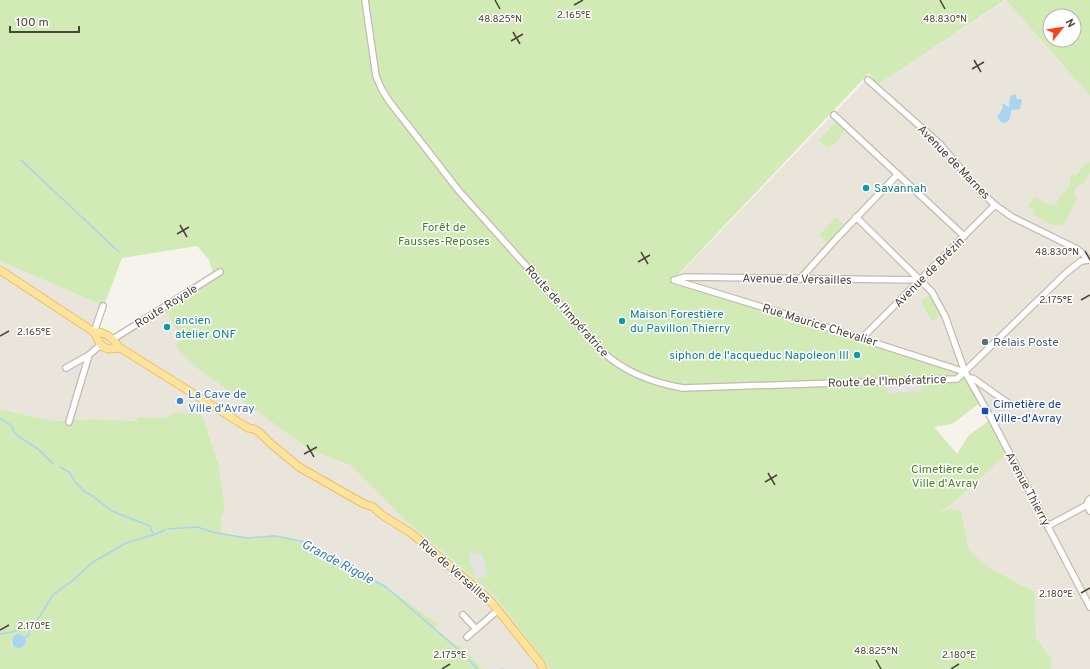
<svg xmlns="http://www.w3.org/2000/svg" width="1090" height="669" font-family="Overpass,sans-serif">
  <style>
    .residential { fill: #eae5da }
    .green { fill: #d2eab5; fill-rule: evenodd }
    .parking { fill: #e5e3e0 }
    .water { fill: #a9d4f2 }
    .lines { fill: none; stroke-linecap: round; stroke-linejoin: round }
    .stream { stroke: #a9d4f2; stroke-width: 1.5 }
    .minor-casing { stroke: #c2bbae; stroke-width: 8 }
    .major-casing { stroke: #e6c16a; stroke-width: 9 }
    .minor { stroke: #fff; stroke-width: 5.5 }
    .major { stroke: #ffe39c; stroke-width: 7 }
    .ticks { fill: none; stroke: #4b4439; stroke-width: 1.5 }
    .culture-dot { fill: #0f9aa8; stroke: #fff; stroke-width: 1.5 }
    .service-dot { fill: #5c6f8a; stroke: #fff; stroke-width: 1.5 }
    .shop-dot { fill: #3f7fe0; stroke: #fff; stroke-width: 1.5 }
    .transit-dot { fill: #1a4fb4; stroke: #fff; stroke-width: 1.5 }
    .labels { text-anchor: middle; stroke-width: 3; stroke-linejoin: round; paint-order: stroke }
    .street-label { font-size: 12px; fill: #4b4439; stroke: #fff }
    .culture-label { font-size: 12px; fill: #0d838f; stroke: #fff; text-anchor: start }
    .park-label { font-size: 12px; fill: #4a7f2a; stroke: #fff }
    .service-label { font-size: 12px; fill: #4e5e75; stroke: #fff; text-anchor: start }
    .shop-label { font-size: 12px; fill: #366cbe; stroke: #fff; text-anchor: start }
    .transit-label { font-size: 12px; fill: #164399; stroke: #fff; text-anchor: start }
    .water-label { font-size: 13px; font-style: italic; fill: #2e7ab2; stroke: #fff }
    .ticks-label { font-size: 10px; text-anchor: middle; fill: #4b4439; stroke: #fff; stroke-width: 3; stroke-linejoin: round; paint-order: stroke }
  </style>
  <rect width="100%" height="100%" fill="#f6f3ec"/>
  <g class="residential">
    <path d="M1006,0L1090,96V669H1051V659L1036,637L1035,592L988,567L969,550L961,511L934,515L947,508L1007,454L965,372L674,280L866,80L870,84L873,80L877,85L879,84Z"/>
    <path d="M0,261L104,306L99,326L114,336L166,305L198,369L312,451L350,465L406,521L495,596L550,669H483L463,648L451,641L435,628L437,624L385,586L337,558L221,532V519L225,508L219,467L204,419L173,413L165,418L138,417L136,421L95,419L53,421L0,409Z"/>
  </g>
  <g class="green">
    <path d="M0,0H1005L879,84L877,85L869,73L672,281L902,354L964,375L980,403L952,424L934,427L957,454L969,435L990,420L1007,454L947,508L938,513L950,509L961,511L969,550L988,567L1035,592L1036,637L1051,659V669H550L495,596L406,521L350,465L312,451L198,369L175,346L183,339L165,311L215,279L209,260L197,246L122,258L104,306L0,261Z"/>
    <path d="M1006,0H1090V96ZM1050,16H1074V40H1050Z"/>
    <path d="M837,121L845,129L838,141L827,148L819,140Z"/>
    <path d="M1090,162V172L1083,185H1078C1074,189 1074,194 1077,199L1064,224C1052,229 1044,219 1033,215L1035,210L1028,206L1034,197C1043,200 1043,206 1056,205L1057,201L1070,185V176L1071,174L1076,176C1080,170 1083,165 1090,162Z"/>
    <path d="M836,217L844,225L827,243L819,235Z"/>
    <path d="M931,295L942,315L932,321L921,301Z"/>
    <path d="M0,409L53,421L95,419L136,421L138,417L165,418L173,413L200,414L204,419L219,467L225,508L221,519V532L248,538L274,535L291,538L337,558L385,586L438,624L435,628L451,641L463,648L483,669H0ZM20,634C25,636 27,640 25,645L21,648L12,645L11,640Z"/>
  </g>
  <g class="parking">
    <path d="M78,365L82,369L78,381L67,374Z"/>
    <path d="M926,380L919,392L888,393L881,382Z"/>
    <path d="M472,552L478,554L482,553L488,576L476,579L468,554Z"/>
  </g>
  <g class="water">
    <path d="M1015,94L1017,99H1021L1022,100L1020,109L1011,110C1011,117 1010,123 1002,123L997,117L1003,108L1002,103L1009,107L1010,96Z"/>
    <circle cx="19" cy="641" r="7"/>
  </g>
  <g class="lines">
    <g class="stream">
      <path d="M21,160L119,252"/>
      <path d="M0,418L12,426L14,432L18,436L38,449L53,464"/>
      <path d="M60,467L69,472L76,483L85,492L91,495L112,511L150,526L153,535"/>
      <path d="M168,529L197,527L216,533L247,538L275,536L301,541L386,587L452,644L478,669"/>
      <path d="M36,622L53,595L72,581L93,562L126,543L153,535L165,530"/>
      <path d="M0,634L12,632L31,626"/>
      <path d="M25,638L29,634V628"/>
      <path d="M501,669H503"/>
    </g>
    <defs>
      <g id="minor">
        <path d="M365,0L376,76L381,88L389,101L459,191L604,353C626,373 654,383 683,388L957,379L1066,273L1081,261L1090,260"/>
        <path d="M868,80L940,144L978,189L995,205L1012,217L1077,249L1084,255L1087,259"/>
        <path d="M834,115L964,236"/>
        <path d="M856,217L932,292L945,316L965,372L991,418L1090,607"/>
        <path d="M800,279L836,239L898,174"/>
        <path d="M674,280L801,319L965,372"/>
        <path d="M675,280L684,277L921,280"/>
        <path d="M94,332L103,306"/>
        <path d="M862,338L995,205"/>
        <path d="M113,339L220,272"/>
        <path d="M66,368L89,355L98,347L103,346"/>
        <path d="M969,379L972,378L974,379L1008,403"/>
        <path d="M69,422L89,355"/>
        <path d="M1087,505L1090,511"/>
        <path d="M1087,505L1088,501L1090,499"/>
        <path d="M1048,526L1087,505"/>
        <path d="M463,615L476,629"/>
        <path d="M467,637L498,610"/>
      </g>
      <g id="major">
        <path d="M0,270L94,332C104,331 115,339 119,348"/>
        <path d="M94,332C98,339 99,347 109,349C113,349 117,347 122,349L248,428L254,429L259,432L270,443L299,467L364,504L373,507L382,515L411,533L482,593L493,604L540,663L543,669"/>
      </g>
    </defs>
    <use href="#minor" class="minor-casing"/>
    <use href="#major" class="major-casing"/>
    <use href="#minor" class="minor"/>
    <use href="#major" class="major"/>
  </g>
  <path class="ticks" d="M495,0L500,9M940,0L945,9M574,5L583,0M513,32L520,44M511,41L523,34M974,60L981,72M972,69L984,62M180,225L187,237M177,234L189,227M1085,251L1090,260M641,252L648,264M638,262L650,255M1081,300L1090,295M0,336L9,331M307,445L314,457M304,454L317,447M768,473L775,485M765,482L777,475M1081,593L1090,588M0,630L9,625M876,660L881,669M442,669L450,664M951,669L959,664"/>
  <g class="culture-dot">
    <circle cx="866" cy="188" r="4"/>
    <circle cx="622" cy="321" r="4"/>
    <circle cx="167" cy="327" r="4"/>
    <circle cx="857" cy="355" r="4"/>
  </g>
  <circle class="service-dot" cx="985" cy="342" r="4"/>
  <circle class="shop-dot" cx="180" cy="401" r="4"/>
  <rect class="transit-dot" x="981" y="407" width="8" height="8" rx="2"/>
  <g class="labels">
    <g class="street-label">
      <text transform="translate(954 162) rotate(46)" y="4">Avenue de Marnes</text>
      <text transform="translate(929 272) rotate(-45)" y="4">Avenue de Brézin</text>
      <text transform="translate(797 279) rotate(1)" y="4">Avenue de Versailles</text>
      <text transform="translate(166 306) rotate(-32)" y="4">Route Royale</text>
      <text transform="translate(567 311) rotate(48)" y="4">Route de l'Impératrice</text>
      <text transform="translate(820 325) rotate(17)" y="4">Rue Maurice Chevalier</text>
      <text transform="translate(887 381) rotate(-2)" y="4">Route de l'Impératrice</text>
      <text transform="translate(1028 489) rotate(62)" y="4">Avenue Thierry</text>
      <text transform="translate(455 571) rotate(41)" y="4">Rue de Versailles</text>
    </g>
    <g class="culture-label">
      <text x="874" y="192">Savannah</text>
      <text x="630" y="318">Maison Forestière<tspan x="630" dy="14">du Pavillon Thierry</tspan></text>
      <text x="175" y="324">ancien<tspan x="175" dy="14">atelier ONF</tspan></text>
      <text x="849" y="359" text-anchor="end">siphon de l'acqueduc Napoleon III</text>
    </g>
    <g class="park-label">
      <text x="444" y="231">Forêt de<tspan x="444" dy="14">Fausses-Reposes</tspan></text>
      <text x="945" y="473">Cimetière de<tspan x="945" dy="14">Ville d'Avray</tspan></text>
    </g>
    <g class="service-label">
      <text x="993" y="346">Relais Poste</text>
    </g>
    <g class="shop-label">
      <text x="188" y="398">La Cave de<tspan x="188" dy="14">Ville d'Avray</tspan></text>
    </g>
    <g class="transit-label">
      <text x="993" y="408">Cimetière de<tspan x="993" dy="14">Ville-d'Avray</tspan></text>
    </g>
    <g class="water-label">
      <text transform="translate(338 561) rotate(28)" y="5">Grande Rigole</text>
    </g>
  </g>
  <g class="ticks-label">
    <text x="574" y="18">2.165°E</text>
    <text x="945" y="22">48.830°N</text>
    <text x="500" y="22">48.825°N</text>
    <text x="1057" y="255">48.830°N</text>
    <text x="1056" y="303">2.175°E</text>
    <text x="34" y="335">2.165°E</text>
    <text x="1056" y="597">2.180°E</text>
    <text x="34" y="629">2.170°E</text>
    <text x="876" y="654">48.825°N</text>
    <text x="450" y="658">2.175°E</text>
    <text x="959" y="658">2.180°E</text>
  </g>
  <g transform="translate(1062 28) rotate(60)"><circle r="19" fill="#ffffff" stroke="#b7b4b0"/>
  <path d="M0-3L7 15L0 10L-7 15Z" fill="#fc3f1d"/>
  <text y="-6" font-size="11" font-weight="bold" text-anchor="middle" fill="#4b4439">N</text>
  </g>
  <path d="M10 26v6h69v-6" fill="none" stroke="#4b4439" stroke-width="2"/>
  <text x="16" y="26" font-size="12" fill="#4b4439" stroke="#ffffff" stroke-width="3" paint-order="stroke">100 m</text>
</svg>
